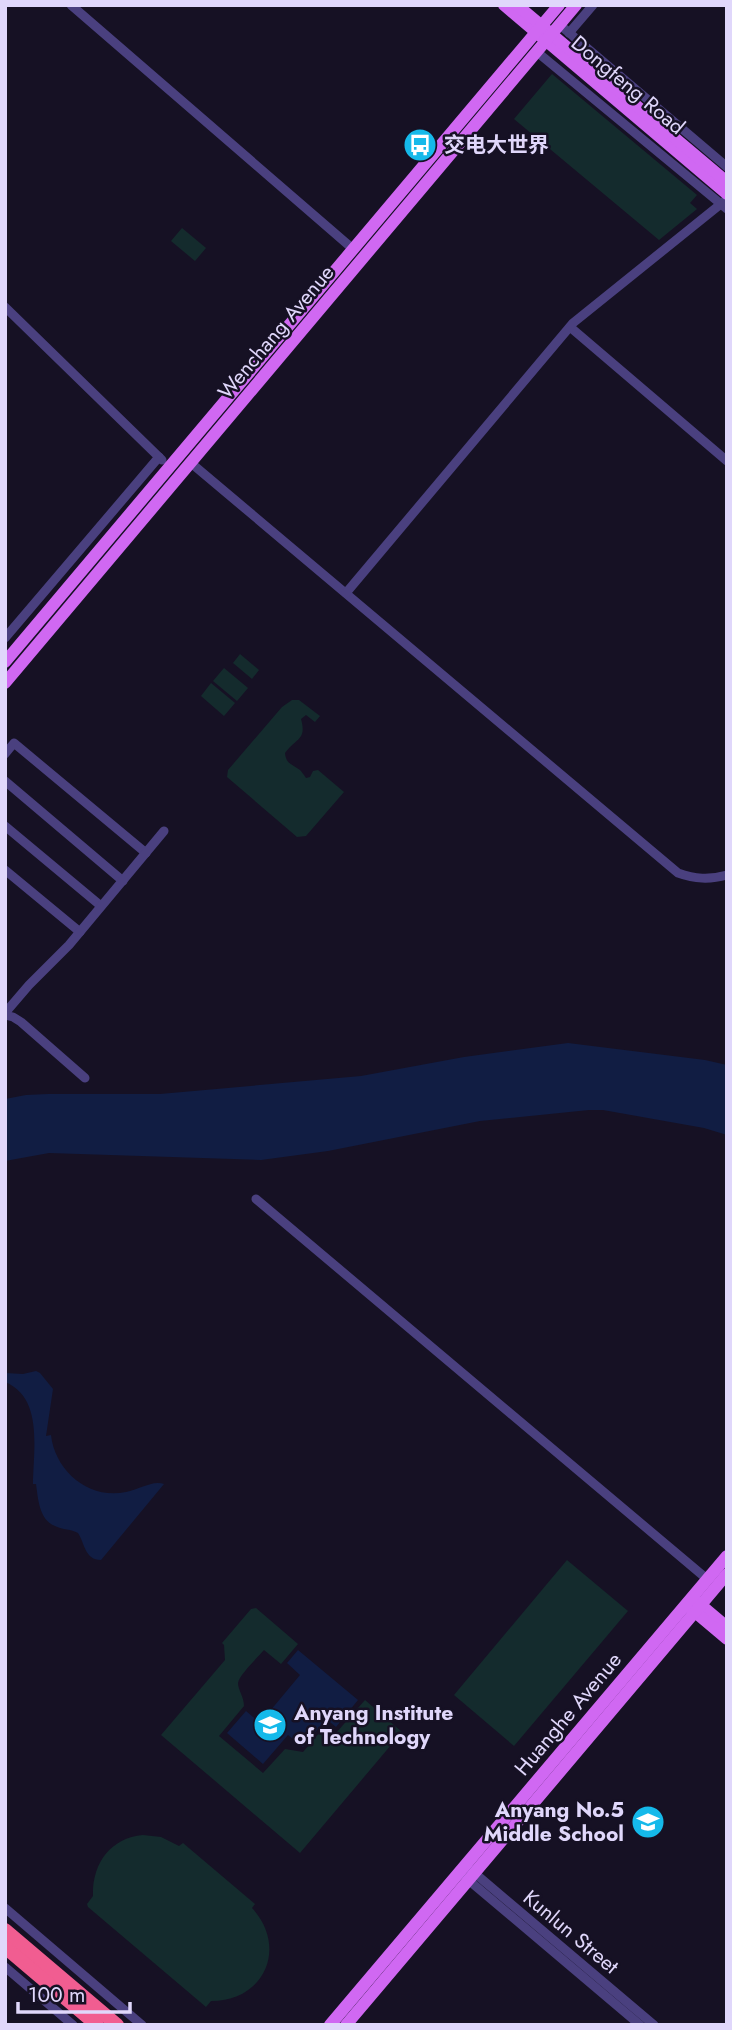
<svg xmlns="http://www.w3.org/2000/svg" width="732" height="2030" font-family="Jost,'Noto Sans SC',sans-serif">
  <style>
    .green { fill: #142b2d }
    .water { fill: #111d43 }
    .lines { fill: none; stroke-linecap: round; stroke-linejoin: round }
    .minor { stroke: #4a407f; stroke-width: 9 }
    .major { stroke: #d068f2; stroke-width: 12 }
    .highway { stroke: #f15d91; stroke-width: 14 }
    .labels { text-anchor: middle; stroke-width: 5; stroke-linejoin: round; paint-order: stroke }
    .street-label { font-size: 21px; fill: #e0d7fb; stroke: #161124 }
    .poi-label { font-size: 21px; font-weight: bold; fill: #e0d7fb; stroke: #161124; text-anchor: start }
  </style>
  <rect width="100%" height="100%" fill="#161124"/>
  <g class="green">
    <path d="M552,74L697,195L690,203L697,209L659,240L514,119Z"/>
    <path d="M182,228L206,248L195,261L171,241Z"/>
    <path d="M240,654L259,670L252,679L233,663Z"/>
    <path d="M224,668L248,688L237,701L213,681Z"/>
    <path d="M211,683L235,703L224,716L201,696Z"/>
    <path d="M292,700H299L320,716L315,722L306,715L301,719C307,740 296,738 285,753C286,764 292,764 300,770C302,772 304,775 306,778L310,777L313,771L318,770L344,792L306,836L297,837L227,777L228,770L282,707Z"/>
    <path d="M567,1560L628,1611L514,1746L454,1695Z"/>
    <path d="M256,1608L298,1644L281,1664L264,1650C258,1657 239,1675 238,1683C238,1690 244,1697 244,1706L219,1736L263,1773L285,1749L303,1752L326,1725L336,1733L365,1700L402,1732L300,1853L161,1735L225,1660L224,1645L222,1643L251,1609Z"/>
    <path d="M143,1835L161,1837L179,1846L183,1843L255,1904L252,1908C288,1947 265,2001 211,2001L206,2007L88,1907L87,1904L93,1896C92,1864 110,1838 143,1835Z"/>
  </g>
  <g class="water">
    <path d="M568,1043L705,1060L727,1065V1135L704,1128L603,1110H589L480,1121L328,1151L261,1160L49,1153L5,1161V1099L26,1095L48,1094H160L361,1076L464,1057Z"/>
    <path d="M36,1371L40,1373L53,1389L46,1436L51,1435C55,1471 89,1500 126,1492C139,1490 152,1480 164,1484L101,1560C85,1560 85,1544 78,1533C71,1529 63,1530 55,1526C39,1520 38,1498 36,1484H33C33,1451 44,1398 5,1382V1373L23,1374Z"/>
    <path d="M298,1650L358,1700L336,1727L326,1719L303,1747L288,1735L263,1764L227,1733L246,1711L260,1723L300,1675L287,1663Z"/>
  </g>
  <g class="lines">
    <g class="minor">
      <path d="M71,5L353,249"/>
      <path d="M560,25L727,167"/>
      <path d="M569,33L593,5"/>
      <path d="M537,52L727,209"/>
      <path d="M5,307L162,460"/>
      <path d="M570,327L727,461"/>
      <path d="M191,463L678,873C695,879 709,880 727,875"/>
      <path d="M346,593L573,323L727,199"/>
      <path d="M5,638L159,457"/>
      <path d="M5,754L14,743L146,853"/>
      <path d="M5,781L123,881"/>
      <path d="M5,826L101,906"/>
      <path d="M5,870L80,932"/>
      <path d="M5,1013L29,985L69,945L164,831"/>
      <path d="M5,1015L13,1017L21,1022L85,1078"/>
      <path d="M256,1199L707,1579"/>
      <path d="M471,1870L654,2025"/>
      <path d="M466,1878L640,2025"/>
      <path d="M5,1908L142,2025"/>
      <path d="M5,1967L73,2025"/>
    </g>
    <g class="major">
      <path d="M504,5L727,194"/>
      <path d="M517,5L727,182"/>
      <path d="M5,662L559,5"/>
      <path d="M5,683L576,5"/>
      <path d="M695,1600L727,1627"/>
      <path d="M689,1607L727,1639"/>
      <path d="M330,2025L727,1556"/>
      <path d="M346,2025L727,1574"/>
    </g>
    <g class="highway">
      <path d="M5,1930L117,2025"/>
      <path d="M5,1947L97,2025"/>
    </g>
  </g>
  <defs>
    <symbol id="bus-disc" viewBox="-11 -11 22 22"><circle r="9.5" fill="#15b9ea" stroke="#161124"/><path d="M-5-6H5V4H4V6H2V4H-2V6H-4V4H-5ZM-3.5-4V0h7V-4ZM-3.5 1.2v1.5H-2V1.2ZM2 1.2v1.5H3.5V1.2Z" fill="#fff"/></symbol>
    <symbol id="university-disc" viewBox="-11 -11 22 22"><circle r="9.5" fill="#15b9ea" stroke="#161124"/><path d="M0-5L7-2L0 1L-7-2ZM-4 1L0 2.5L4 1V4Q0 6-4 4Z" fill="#fff"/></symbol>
    <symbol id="school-disc" viewBox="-11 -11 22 22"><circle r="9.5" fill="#15b9ea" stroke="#161124"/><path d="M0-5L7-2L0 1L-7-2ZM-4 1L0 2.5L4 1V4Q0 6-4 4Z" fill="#fff"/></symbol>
  </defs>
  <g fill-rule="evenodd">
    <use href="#bus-disc" x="401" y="126" width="38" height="38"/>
    <use href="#university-disc" x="251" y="1706" width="38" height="38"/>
    <use href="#school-disc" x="629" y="1803" width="38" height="38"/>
  </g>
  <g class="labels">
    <g class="street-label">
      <text transform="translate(628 85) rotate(40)" y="7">Dongfeng Road</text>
      <text transform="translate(276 332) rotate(-50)" y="7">Wenchang Avenue</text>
      <text transform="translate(568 1714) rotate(-50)" y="7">Huanghe Avenue</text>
      <text transform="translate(571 1932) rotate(40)" y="7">Kunlun Street</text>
    </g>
    <g class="poi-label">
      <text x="444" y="152">交电大世界</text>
      <text x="294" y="1720">Anyang Institute<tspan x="294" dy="24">of Technology</tspan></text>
      <text x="624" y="1817" text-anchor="end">Anyang No.5<tspan x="624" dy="24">Middle School</tspan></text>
    </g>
  </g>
  <rect width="732" height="2030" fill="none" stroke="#e0d7fb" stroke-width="14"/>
  <path d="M18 2002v10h112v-10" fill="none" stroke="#e0d7fb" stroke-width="3.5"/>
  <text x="28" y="2002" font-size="21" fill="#e0d7fb" stroke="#161124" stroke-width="5" paint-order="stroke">100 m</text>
</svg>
